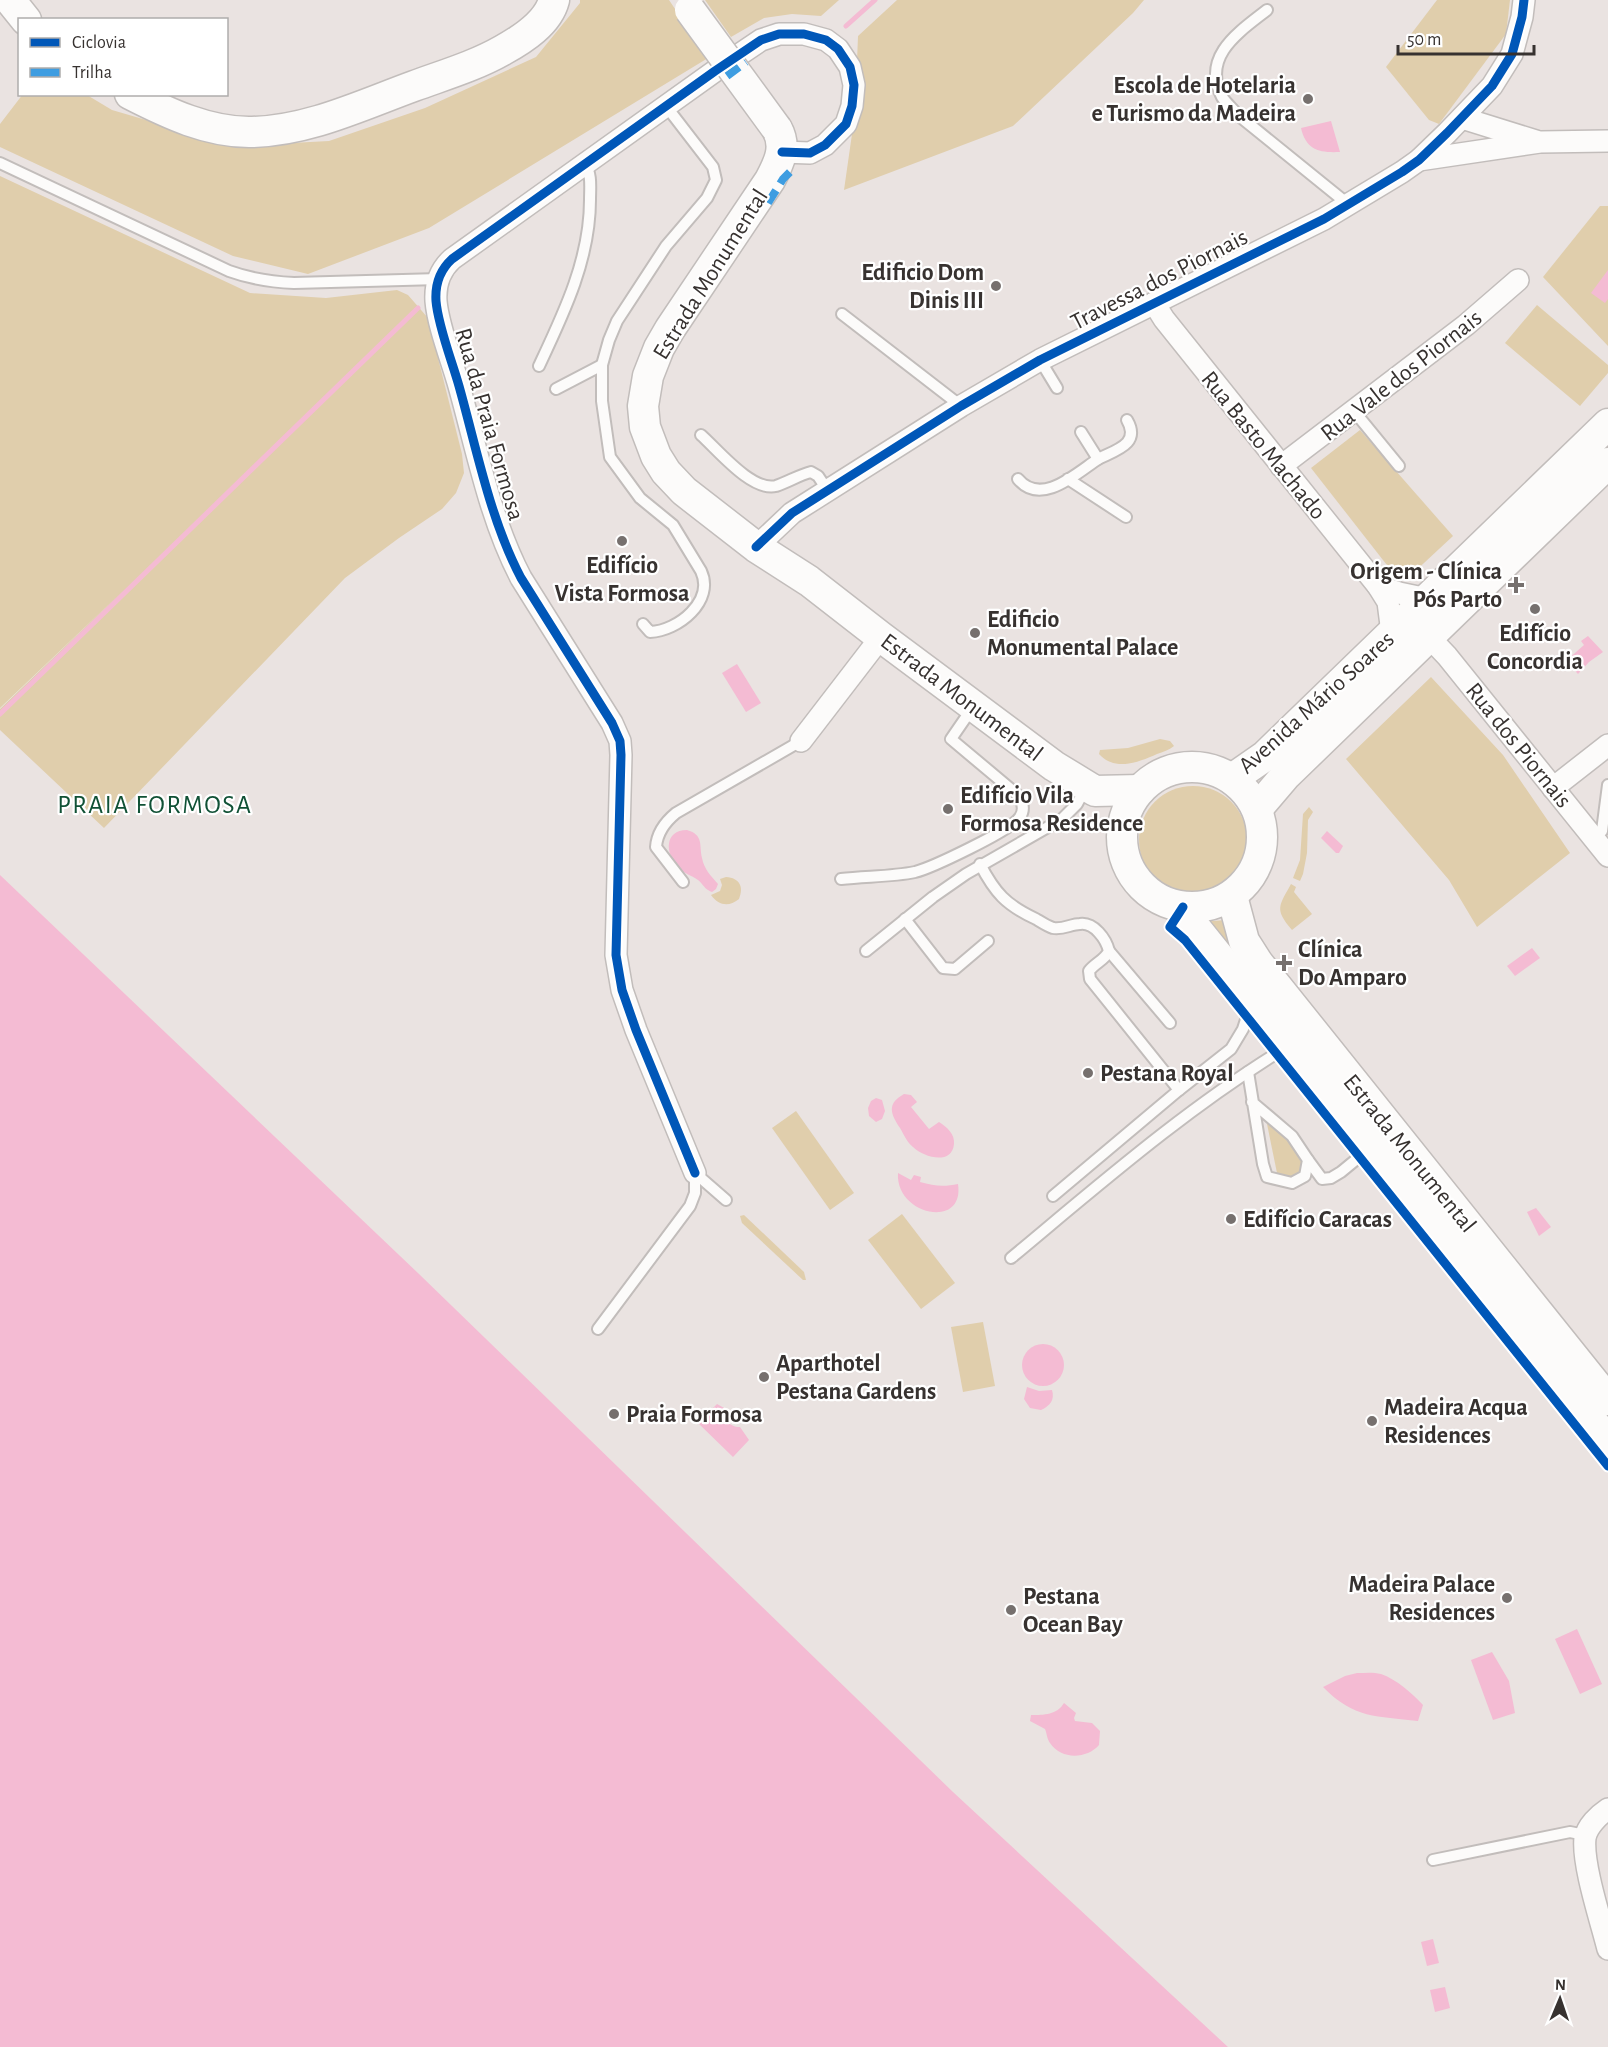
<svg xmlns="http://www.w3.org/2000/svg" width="1608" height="2047" font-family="'Alegreya Sans',sans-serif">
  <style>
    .green { fill: #e0ceac }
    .water { fill: #f4bbd3 }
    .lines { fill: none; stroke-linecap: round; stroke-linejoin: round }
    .stream { stroke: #f4bbd3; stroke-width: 5 }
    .lane-casing { stroke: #c2bdbb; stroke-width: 14 }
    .street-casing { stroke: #c2bdbb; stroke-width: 24 }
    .secondary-casing { stroke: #c2bdbb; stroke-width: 33 }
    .lane { stroke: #fcfbfa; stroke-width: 10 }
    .street { stroke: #fcfbfa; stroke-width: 21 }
    .secondary { stroke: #fcfbfa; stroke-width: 30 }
    .secondary-bridge-casing { stroke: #c2bdbb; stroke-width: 33; stroke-linecap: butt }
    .secondary-bridge { stroke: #fcfbfa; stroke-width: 30 }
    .quiet { stroke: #3e9de1; stroke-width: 8; stroke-dasharray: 15 8; stroke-linecap: butt }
    .cycleway-casing { stroke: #fff; stroke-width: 13 }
    .cycleway { stroke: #0057b8; stroke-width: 9 }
    .poi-dot { fill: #76706e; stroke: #fff; stroke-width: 2 }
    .labels { text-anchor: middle; stroke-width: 4.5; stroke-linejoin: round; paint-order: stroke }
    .poi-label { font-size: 24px; font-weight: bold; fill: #373230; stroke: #fff; text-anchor: start }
    .street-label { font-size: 24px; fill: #373230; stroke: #fff }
    .neighbourhood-label { font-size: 26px; letter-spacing: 1.5px; fill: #105135; stroke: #fff }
  </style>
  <rect width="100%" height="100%" fill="#eae3e1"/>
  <g class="green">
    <path d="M580,0H669L708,58L429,228L308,274L233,256L0,147V124L23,94L87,95L112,110L235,146L329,141L425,108L536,57L580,3Z"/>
    <path d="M705,0H839L821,16L792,14L764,18L731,37Z"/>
    <path d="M897,0H1144L1133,13L1013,126L844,190L855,113L858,36Z"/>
    <path d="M1437,0H1510L1506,34L1439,124L1429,120L1386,67Z"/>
    <path d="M0,176L250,293L326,298L397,290L408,295L428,318L462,454L464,473L456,493L442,509L399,538L345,578L104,828L0,730V709L127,587L0,708Z"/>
    <path d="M1600,206H1608V346L1543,277Z"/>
    <path d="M1537,305L1608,365V373L1580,406L1505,343Z"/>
    <path d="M1360,430L1453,536L1410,576H1398L1390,569L1311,468Z"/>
    <path d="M1431,677L1503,755L1570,853L1477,927L1449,880L1346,759Z"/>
    <path d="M1160,739L1170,741L1174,746C1169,750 1163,752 1157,754C1139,762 1115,772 1099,754L1100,750L1128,748Z"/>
    <circle cx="1193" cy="840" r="54"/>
    <path d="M1309,807L1313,812L1308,820L1307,853L1303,874L1300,881L1293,878L1300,860L1303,814Z"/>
    <path d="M726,877C740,878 744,887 739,899C729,907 719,906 711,895L720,891L722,885L720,879Z"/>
    <path d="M1291,884L1296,887L1294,892L1312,914L1292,930C1274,909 1279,906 1291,884Z"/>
    <path d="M1225,920L1249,965L1202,922Z"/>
    <path d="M796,1111L854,1193L830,1210L772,1128Z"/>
    <path d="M1266,1119H1270L1303,1159L1304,1171L1297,1179L1281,1178L1277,1173Z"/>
    <path d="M902,1214L955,1283L921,1309L868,1240Z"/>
    <path d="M744,1215L804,1272L806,1280H803L742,1223L740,1216Z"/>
    <path d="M983,1322L995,1386L963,1392L951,1327Z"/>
  </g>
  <g class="water">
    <path d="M1331,121L1340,152C1319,153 1306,150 1301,128Z"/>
    <path d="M1608,270V299L1605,303L1591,293Z"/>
    <path d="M1588,636L1603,652L1589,662L1578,674L1566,661L1584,645L1581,641Z"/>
    <path d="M737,664L761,703L746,712L722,673Z"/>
    <path d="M687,830C704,835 699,845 702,858C704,869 711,876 718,884L716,889L712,892C705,890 703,884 698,880C691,875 684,874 678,867C665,854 664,830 687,830Z"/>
    <path d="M1327,831L1343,846L1339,853H1336L1321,838Z"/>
    <path d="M0,875L419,1274L953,1792L1228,2047H0Z"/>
    <path d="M1532,948L1540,958L1515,976L1507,966Z"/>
    <path d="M904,1094L911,1095L917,1102L911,1107L929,1129L939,1122C947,1127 955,1134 954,1144C952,1166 923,1157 913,1147C907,1142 904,1135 900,1128C891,1114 886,1104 904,1094Z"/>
    <path d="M876,1098L882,1100L885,1111L882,1119L876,1122L869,1116L868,1108L871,1101Z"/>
    <path d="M898,1173L911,1180L914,1175L921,1177L920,1182C934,1186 944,1187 958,1184C965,1230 895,1215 898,1173Z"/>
    <path d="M1536,1208L1551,1227L1539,1236L1527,1212Z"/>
    <circle cx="1043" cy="1365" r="21"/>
    <path d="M1027,1387L1039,1391L1052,1390C1055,1400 1050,1406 1041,1410L1030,1408L1024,1399Z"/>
    <path d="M717,1404L726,1409C723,1419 729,1427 740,1427L749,1440L733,1457L698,1423Z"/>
    <path d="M1577,1629L1602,1684L1580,1694L1555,1639Z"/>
    <path d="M1492,1652L1509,1681L1515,1713L1493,1720L1471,1660Z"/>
    <path d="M1357,1673C1365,1673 1373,1672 1381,1674C1396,1679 1413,1694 1423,1705L1418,1721C1377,1716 1354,1719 1323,1687L1345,1676Z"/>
    <path d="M1064,1703L1076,1713L1074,1718L1075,1721L1092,1723L1100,1731L1099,1745C1087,1759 1061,1760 1050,1743C1047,1739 1047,1734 1045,1729L1030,1721L1031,1715C1044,1715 1057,1715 1064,1703Z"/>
    <path d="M1433,1939L1439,1963L1427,1966L1421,1942Z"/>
    <path d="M1445,1987L1450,2008L1435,2012L1430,1990Z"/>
  </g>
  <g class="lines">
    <g class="stream">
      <path d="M846,26L875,0"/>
      <path d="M0,714L418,308"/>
    </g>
    <defs>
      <g id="lane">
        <path d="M1267,10C1239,32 1201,56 1222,97C1226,103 1233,109 1238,115L1349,205"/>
        <path d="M0,163L229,271C251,279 271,282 294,283L439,279"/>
        <path d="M842,314L961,406"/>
        <path d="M1040,360L1057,388"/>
        <path d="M539,366C564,313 590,259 590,200C590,187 592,175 585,164"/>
        <path d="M556,389L602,365"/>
        <path d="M1354,411L1399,466"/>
        <path d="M701,435C718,450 752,492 776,486C788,482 799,475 811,472L818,476L828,491"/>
        <path d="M1098,459C1116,450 1141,444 1127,420"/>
        <path d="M1018,479C1041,507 1077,473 1098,459L1081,432"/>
        <path d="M1068,479L1126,517"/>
        <path d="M643,624L650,632C678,631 715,601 701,571L673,525L640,498L610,457L602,401V365L609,340L617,321L666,246L707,198L716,180L713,167L666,106"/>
        <path d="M1593,838L1602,831L1608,785"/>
        <path d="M980,864C995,893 1006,905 1036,919C1041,922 1047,926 1053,928C1063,930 1071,924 1080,924C1094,922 1106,939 1109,951C1105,960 1095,963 1089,971L1090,979L1179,1090"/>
        <path d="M841,879C865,876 891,877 915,872C931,868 1012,830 1020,817C1025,810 1023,803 1019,796L951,739L973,707"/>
        <path d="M683,882L656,847C657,833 665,822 676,813L801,741"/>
        <path d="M905,919L943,968L955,969L988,941"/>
        <path d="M866,951L933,897L966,874L1062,819L1077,804L1085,789"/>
        <path d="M1109,951L1170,1023"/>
        <path d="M1248,1072L1263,1164L1267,1177L1292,1183L1305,1176L1308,1160L1292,1136L1252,1102"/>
        <path d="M1308,1160L1322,1179L1331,1178L1341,1172L1369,1149"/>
        <path d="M695,1173L726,1200"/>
        <path d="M1053,1196L1179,1090L1231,1049L1243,1029L1251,1004"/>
        <path d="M1011,1258C1100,1184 1188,1107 1287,1047"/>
        <path d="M598,1329L690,1206L695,1193V1173"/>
        <path d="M1433,1860L1570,1832L1585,1835"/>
      </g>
      <g id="street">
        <path d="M1462,118L1536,141"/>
        <path d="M1419,160L1540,142L1608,141"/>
        <path d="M1154,303L1164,319L1378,586L1388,602L1392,633"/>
        <path d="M1281,466L1466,325L1518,280"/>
        <path d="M756,547L792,513L961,406L1040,360L1324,219L1402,172L1419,160L1447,133L1492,86L1512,54L1522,17L1524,0"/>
        <path d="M1378,586L1399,593L1428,599"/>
        <path d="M1428,636L1447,656L1608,856"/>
        <path d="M801,741L881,637"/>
        <path d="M1553,788L1608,745"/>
        <path d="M695,1173L636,1030L622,990L616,955L621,755L620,741L612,723L521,578C490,519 477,450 459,386C452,361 438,326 436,301C435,285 440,270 452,259L715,71L761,40L779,34H804L826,40L838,49L850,67L854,85L852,106L846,124L825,145L810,153L782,152"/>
        <path d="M1608,1809C1599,1815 1587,1826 1585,1838C1582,1864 1601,1921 1608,1949"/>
      </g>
      <g id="secondary">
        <path d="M10,0L26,20"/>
        <path d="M130,94C167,113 209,133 252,132C308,131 362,105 414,86C444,75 475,66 503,50C523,39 548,23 554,0"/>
        <path d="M777,129C787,147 779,163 770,180L670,329L659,348L648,376L643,406L645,427L656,456L666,472L684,491L756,547L809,581L881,637L1054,766L1095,791L1140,790"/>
        <circle cx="1192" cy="837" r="70"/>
        <path d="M1232,779L1265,756L1608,424"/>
        <path d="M1257,809L1285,776L1608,463"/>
        <path d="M1232,896L1244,941L1258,963L1608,1400"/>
        <path d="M1183,907L1190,921L1608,1441"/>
      </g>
    </defs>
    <use href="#lane" class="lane-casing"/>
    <use href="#street" class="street-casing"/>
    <use href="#secondary" class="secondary-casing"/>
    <use href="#lane" class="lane"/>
    <use href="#street" class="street"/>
    <use href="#secondary" class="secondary"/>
    <defs>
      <path id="secondary-bridge" d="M690,10L777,129"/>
    </defs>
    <use href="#secondary-bridge" class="secondary-bridge-casing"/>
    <use href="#secondary-bridge" class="secondary-bridge"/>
    <g class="quiet">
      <path d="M727,76L746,62"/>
      <path d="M768,203L783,179L795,167"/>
    </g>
    <defs>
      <g id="cycleway">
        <path d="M756,547L792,513L961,406L1040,360L1324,219L1402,172L1419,160L1447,133L1492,86L1512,54L1522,17L1524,0"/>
        <path d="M1183,907L1170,927L1185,940L1247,1017L1608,1466"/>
        <path d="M695,1173L636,1030L622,990L616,955L621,755L620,741L612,723L521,578C490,519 477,450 459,386C452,361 438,326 436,301C435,285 440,270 452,259L715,71L761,40L779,34H804L826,40L838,49L850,67L854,85L852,106L846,124L825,145L810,153L782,152"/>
      </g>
    </defs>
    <use href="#cycleway" class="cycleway-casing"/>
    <use href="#cycleway" class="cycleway"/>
  </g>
  <g class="poi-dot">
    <circle cx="1308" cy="99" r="6"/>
    <circle cx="996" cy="286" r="6"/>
    <circle cx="622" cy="541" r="6"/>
    <path d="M1513 576h6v6h6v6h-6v6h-6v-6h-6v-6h6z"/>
    <circle cx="1535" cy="609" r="6"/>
    <circle cx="975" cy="633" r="6"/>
    <circle cx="948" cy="809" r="6"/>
    <path d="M1281 954h6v6h6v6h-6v6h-6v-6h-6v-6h6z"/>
    <circle cx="1088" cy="1073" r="6"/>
    <circle cx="1231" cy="1219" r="6"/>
    <circle cx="764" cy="1377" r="6"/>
    <circle cx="614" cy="1414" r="6"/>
    <circle cx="1372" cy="1421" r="6"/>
    <circle cx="1507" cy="1598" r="6"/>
    <circle cx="1011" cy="1610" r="6"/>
  </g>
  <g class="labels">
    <g class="poi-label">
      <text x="1296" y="93" text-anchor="end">Escola de Hotelaria<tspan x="1296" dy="28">e Turismo da Madeira</tspan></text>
      <text x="984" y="280" text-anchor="end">Edificio Dom<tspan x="984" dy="28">Dinis III</tspan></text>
      <text x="622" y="573" text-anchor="middle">Edifício<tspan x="622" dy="28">Vista Formosa</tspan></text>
      <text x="1502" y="579" text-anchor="end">Origem - Clínica<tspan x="1502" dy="28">Pós Parto</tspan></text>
      <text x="987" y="627">Edificio<tspan x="987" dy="28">Monumental Palace</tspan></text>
      <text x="1535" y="641" text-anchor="middle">Edifício<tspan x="1535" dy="28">Concordia</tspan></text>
      <text x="960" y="803">Edifício Vila<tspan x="960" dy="28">Formosa Residence</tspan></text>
      <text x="1298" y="957">Clínica<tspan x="1298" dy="28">Do Amparo</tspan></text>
      <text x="1100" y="1081">Pestana Royal</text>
      <text x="1243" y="1227">Edifício Caracas</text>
      <text x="776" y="1371">Aparthotel<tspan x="776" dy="28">Pestana Gardens</tspan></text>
      <text x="1384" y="1415">Madeira Acqua<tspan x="1384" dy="28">Residences</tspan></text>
      <text x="626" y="1422">Praia Formosa</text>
      <text x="1495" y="1592" text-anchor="end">Madeira Palace<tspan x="1495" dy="28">Residences</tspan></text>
      <text x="1023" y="1604">Pestana<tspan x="1023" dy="28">Ocean Bay</tspan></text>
    </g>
    <g class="street-label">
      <text transform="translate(710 274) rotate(-58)" y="8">Estrada Monumental</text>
      <text transform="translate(1159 279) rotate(-27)" y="8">Travessa dos Piornais</text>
      <text transform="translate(1401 375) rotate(-38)" y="8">Rua Vale dos Piornais</text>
      <text transform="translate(490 424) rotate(74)" y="8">Rua da Praia Formosa</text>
      <text transform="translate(1264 445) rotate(51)" y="8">Rua Basto Machado</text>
      <text transform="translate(962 697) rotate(37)" y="8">Estrada Monumental</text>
      <text transform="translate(1316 702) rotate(-42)" y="8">Avenida Mário Soares</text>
      <text transform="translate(1519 745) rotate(51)" y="8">Rua dos Piornais</text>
      <text transform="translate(1410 1153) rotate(51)" y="8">Estrada Monumental</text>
    </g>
    <g class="neighbourhood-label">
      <text x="155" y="813">PRAIA FORMOSA</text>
    </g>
  </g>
  <rect x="18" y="18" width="210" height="78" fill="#ffffff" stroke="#afadac" stroke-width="1.5"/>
  <rect x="30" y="38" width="30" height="9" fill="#0057b8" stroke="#afadac" stroke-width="1.5"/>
  <text x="72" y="48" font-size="18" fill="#373230">Ciclovia</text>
  <rect x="30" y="68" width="30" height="9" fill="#3e9de1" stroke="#afadac" stroke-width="1.5"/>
  <text x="72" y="78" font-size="18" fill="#373230">Trilha</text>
  <g transform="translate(1560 1999) rotate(2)" stroke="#ffffff" stroke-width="4.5" paint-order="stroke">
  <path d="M0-4.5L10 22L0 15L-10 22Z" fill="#373230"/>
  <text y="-9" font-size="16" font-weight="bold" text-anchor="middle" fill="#373230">N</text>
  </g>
  <path d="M1398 45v9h136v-9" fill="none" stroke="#373230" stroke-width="3"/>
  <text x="1407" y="45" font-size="18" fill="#373230" stroke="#ffffff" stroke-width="4.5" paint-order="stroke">50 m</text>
</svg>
